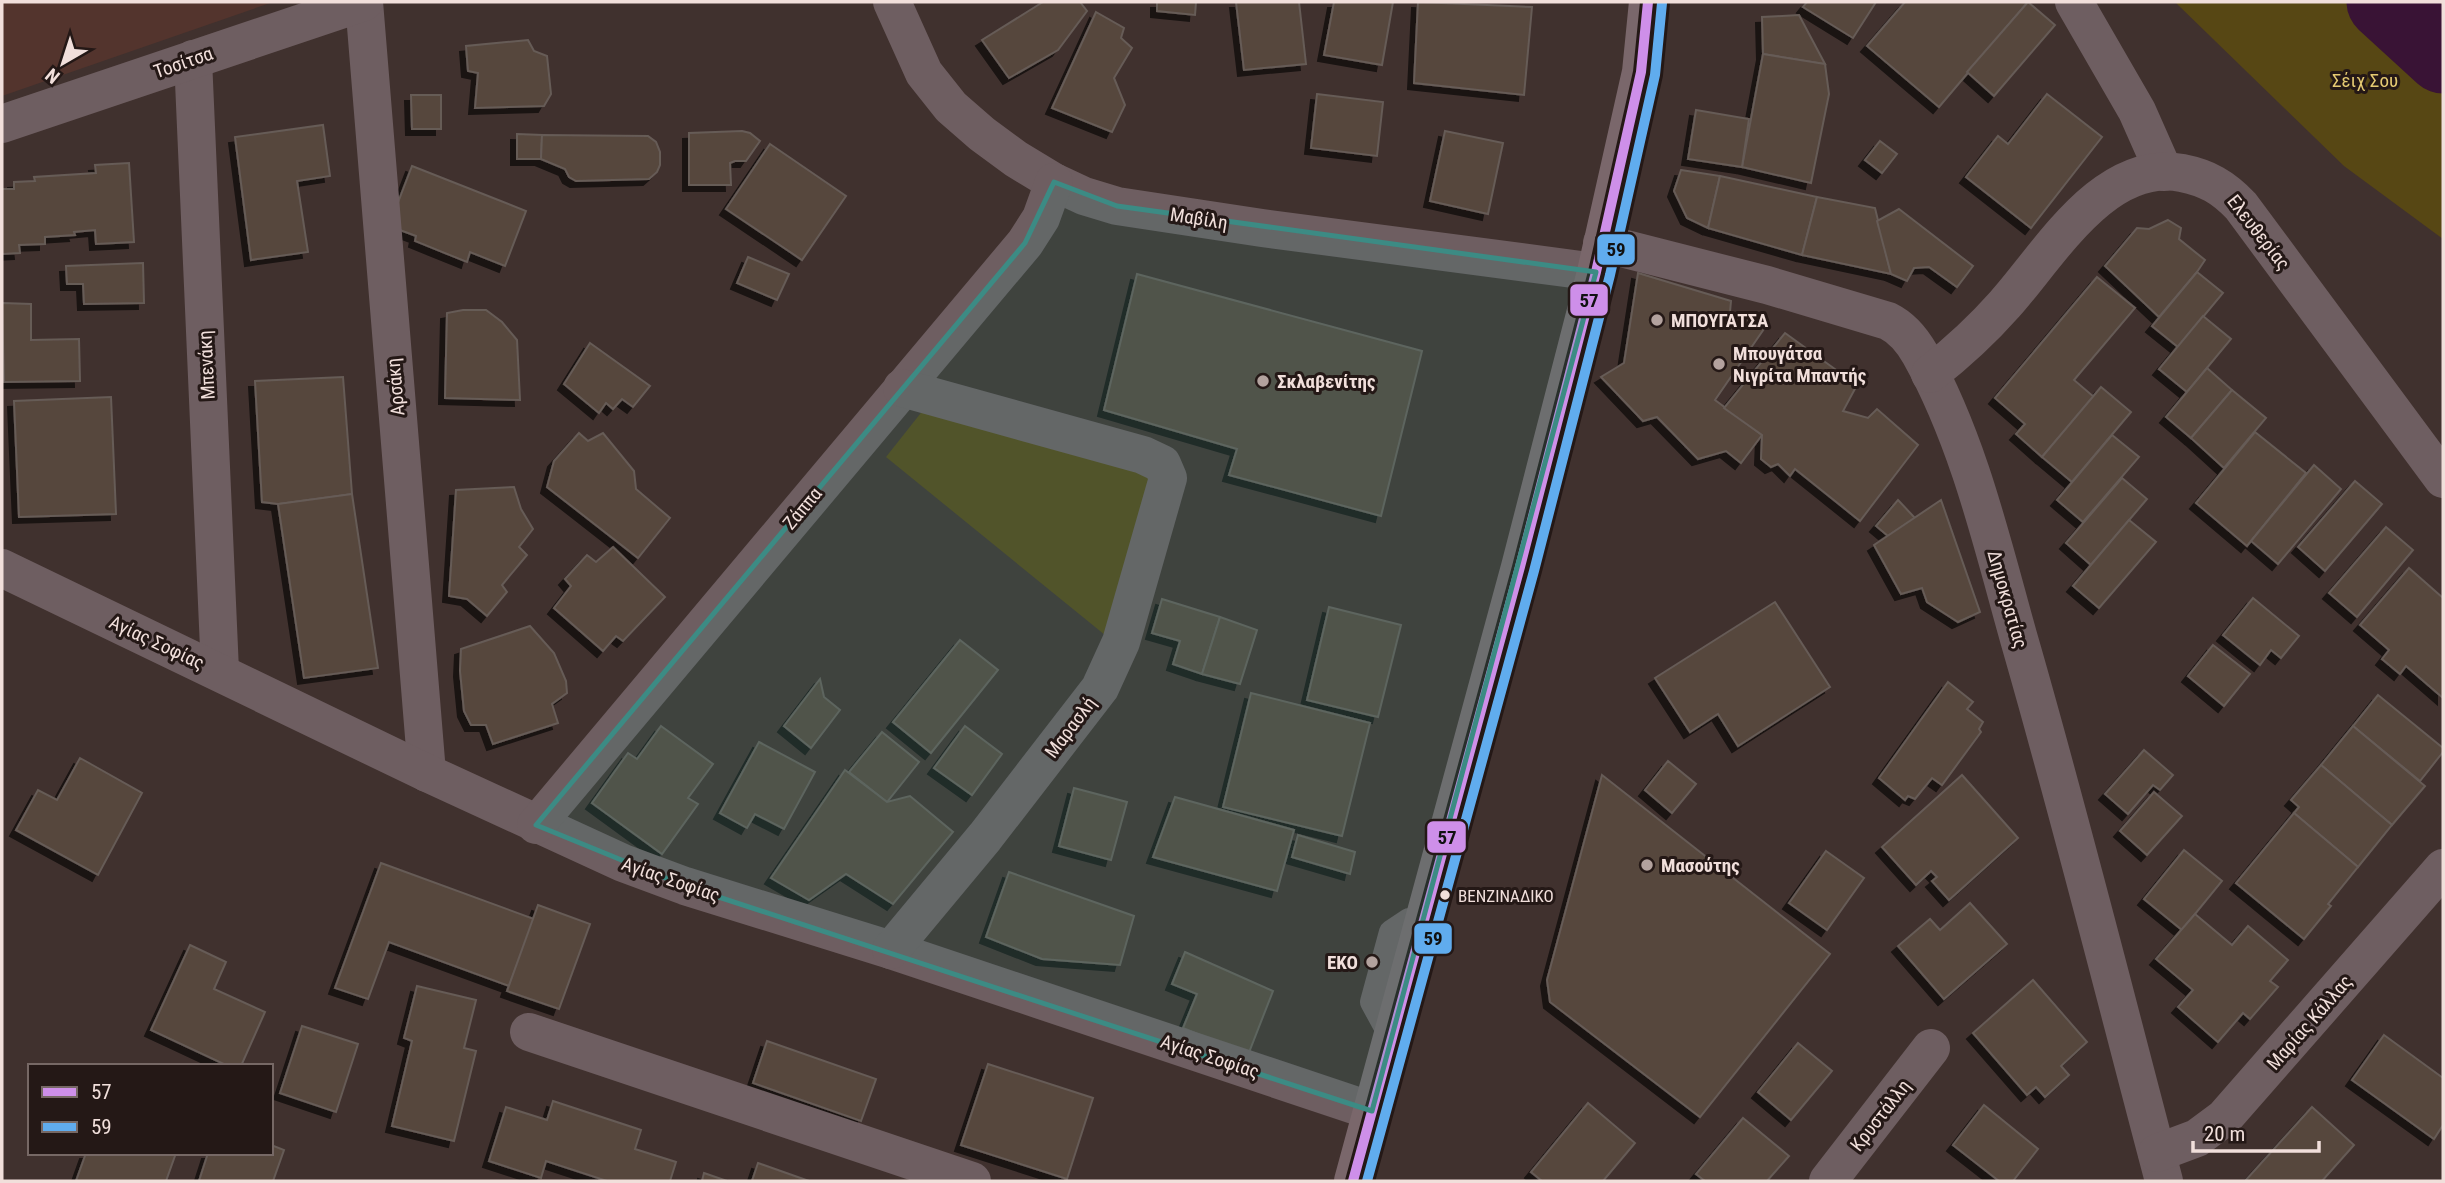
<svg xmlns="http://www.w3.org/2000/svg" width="2445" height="1183" font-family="'Roboto Condensed',sans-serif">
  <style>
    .built { fill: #53342d }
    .green { fill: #574714 }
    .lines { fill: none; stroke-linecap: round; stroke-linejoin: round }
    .river { stroke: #391335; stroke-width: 75 }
    .building { fill: #56473d; stroke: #665b57; stroke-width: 2; filter: url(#shadow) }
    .service { stroke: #6e5e61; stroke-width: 24 }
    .minor { stroke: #6e5e61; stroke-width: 38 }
    .secondary { stroke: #7a676b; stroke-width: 38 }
    .bus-1-casing { stroke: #241816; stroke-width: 16 }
    .bus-2-casing { stroke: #241816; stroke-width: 16 }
    .bus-1 { stroke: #ce8fe9; stroke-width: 10 }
    .bus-2 { stroke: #60acee; stroke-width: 10 }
    .marked { fill: #3c8b84; fill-opacity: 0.2; stroke: #3c8b84; stroke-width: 5; stroke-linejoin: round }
    .poi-dot { fill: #b3a29e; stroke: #241816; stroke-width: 2.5 }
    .bus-dot { fill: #f1dfdb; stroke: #241816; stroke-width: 2.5 }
    .labels { text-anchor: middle; stroke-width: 6; stroke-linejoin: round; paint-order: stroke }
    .bus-label { font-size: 17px; fill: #f1dfdb; stroke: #241816; text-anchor: start }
    .street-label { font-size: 19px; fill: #f1dfdb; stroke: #241816 }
    .park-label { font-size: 19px; fill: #e5ca72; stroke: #241816 }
    .poi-label { font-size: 19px; font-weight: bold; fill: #f1dfdb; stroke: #241816; text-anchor: start }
    .line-badge { stroke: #241816; stroke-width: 2.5 }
    .pale-badge-label { font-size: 19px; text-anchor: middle; font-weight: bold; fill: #111 }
  </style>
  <defs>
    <filter id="shadow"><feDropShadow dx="-6" dy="6" stdDeviation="0" flood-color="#0009"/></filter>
  </defs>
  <rect width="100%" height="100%" fill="#40312e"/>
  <path class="built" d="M2,2H273L2,96Z"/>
  <g class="green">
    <path d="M2175,2H2443V239L2344,166Z"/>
    <path d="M924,409L1153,475L1105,635L886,457Z"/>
  </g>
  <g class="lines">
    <path class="river" d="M2384,2L2443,56"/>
  </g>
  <g class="building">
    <path d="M1043,2H1080L1087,11L1058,50L1009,78L982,40Z"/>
    <path d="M1157,2H1196L1195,15L1157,11Z"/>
    <path d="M1236,2H1299L1306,64L1244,70Z"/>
    <path d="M1334,2H1393L1382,65L1324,55Z"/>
    <path d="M1418,2L1532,7L1524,95L1414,83Z"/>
    <path d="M1807,2H1876L1853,38L1803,7Z"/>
    <path d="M1905,2H2028L1939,107L1867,46Z"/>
    <path d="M2028,2L2055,25L1994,96L1967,72Z"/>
    <path d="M1096,12L1124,28L1121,38L1132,48L1114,78L1125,105L1112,132L1052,108Z"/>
    <path d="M1799,15L1825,64L1763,54L1762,17Z"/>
    <path d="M528,40L534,51L547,56L551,94L544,106L475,108L478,73L468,71L466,46Z"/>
    <path d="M1763,54L1825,64L1829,94L1811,183L1742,167Z"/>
    <path d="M1317,94L1383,102L1377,156L1311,148Z"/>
    <path d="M2047,94L2102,137L2031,228L1966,177L1998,136L2008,144Z"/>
    <path d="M411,95H441V129H412Z"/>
    <path d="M1696,110L1749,119L1742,167L1688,159Z"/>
    <path d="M323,125L330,176L297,181L308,252L251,260L235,137Z"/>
    <path d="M742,131L750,133L760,141L746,161H735L730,163L731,185H689V133Z"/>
    <path d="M1445,131L1503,143L1488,214L1430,201Z"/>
    <path d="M517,134L542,135L541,159H517Z"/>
    <path d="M542,135L648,136L656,142L660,152V165L657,172L649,179L576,181L569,177L565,169L541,159Z"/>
    <path d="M1880,141L1897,154L1882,173L1865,160Z"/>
    <path d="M770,144L846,196L802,260L726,209Z"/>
    <path d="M129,163L134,242L96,244L95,230L74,232L75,235L45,237V244L19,245L20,253L2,254V189H14V182L35,181L34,177L96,173L95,165Z"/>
    <path d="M412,166L526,211L505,266L470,252L467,262L415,241L416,236L389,226Z"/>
    <path d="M1681,170L1720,176L1708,228L1687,218L1674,191Z"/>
    <path d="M1720,176L1817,197L1802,255L1708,228Z"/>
    <path d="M1817,197L1875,208L1891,274L1802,255Z"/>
    <path d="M1899,209L1973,266L1957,287L1929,267L1914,268L1907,281L1891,274L1877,221Z"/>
    <path d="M2168,220L2181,228L2179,239L2205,260L2197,272L2159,317L2105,266L2137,228L2149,229Z"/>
    <path d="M748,257L789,274L777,300L737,283Z"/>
    <path d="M143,263L144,303L84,304L83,284H67L66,266Z"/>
    <path d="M2197,272L2223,293L2178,347L2152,326Z"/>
    <path d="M1638,273L1731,301L1730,312L1766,326L1715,400L1762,435L1741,463L1726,451L1698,459L1657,417L1643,421L1601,377L1624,363Z"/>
    <path d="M1137,274L1422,351L1381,516L1229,475L1237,449L1104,410Z"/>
    <path d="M2097,277L2135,308L2074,380L2094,397L2042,457L2016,434L2025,424L1995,398Z"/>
    <path d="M2,303L31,304V340L79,339L80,381L4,382Z"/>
    <path d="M463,310H486L502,322L517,340L520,400L445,398L447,313Z"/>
    <path d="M2203,316L2231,339L2187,392L2159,369Z"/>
    <path d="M1785,333L1857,385L1843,411L1868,418L1877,409L1918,445L1860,521L1795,469L1790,476L1778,464L1771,467L1761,459L1762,435L1724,408Z"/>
    <path d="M590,343L650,386L633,407L622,399L613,409L606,403L599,413L564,384Z"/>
    <path d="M2207,368L2232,390L2191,438L2166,417Z"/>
    <path d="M343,377L352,494L278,504L262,502L255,381Z"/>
    <path d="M2101,387L2131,412L2072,482L2042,457Z"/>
    <path d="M2232,390L2266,418L2224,468L2191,438Z"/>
    <path d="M111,397L116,514L19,517L14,401Z"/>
    <path d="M2255,432L2306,473L2247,546L2196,503Z"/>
    <path d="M579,433L588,441L603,433L634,471L636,489L670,518L638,558L547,487L554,461Z"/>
    <path d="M2112,435L2139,457L2083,522L2057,500Z"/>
    <path d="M2314,465L2341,489L2278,564L2251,541Z"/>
    <path d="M2122,478L2147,499L2091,565L2066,543Z"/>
    <path d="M2355,481L2382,504L2325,571L2298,547Z"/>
    <path d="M514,487L521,509L533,529L519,547L527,555L502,585L507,592L487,616L467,599L449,596L456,490Z"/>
    <path d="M352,494L378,668L304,678L278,504Z"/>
    <path d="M1898,500L1915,518L1888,536L1876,526Z"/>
    <path d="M1941,500L1980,612L1958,622L1927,602L1922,588L1901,594L1874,545Z"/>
    <path d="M2129,520L2156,542L2099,608L2073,586Z"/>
    <path d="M2386,527L2413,550L2357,617L2329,593Z"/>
    <path d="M613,547L665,597L623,641L616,636L603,651L554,608L571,586L565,579L587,555L596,562Z"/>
    <path d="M2409,568L2443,598V698L2406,666L2400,674L2382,659L2389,650L2360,625Z"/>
    <path d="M2253,598L2299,636L2281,658L2271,650L2260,665L2223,635Z"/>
    <path d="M1162,599L1220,617L1202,674L1173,664L1180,641L1152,633Z"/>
    <path d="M1775,602L1830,687L1738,746L1718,714L1690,732L1655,678Z"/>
    <path d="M1329,607L1401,625L1378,717L1307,700Z"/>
    <path d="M1220,617L1257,630L1240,684L1202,674Z"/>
    <path d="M530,626L554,653L566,681L567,693L552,704L558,723L493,744L486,725H471L464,711L460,671L461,649Z"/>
    <path d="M960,640L998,670L931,753L893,722Z"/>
    <path d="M2213,645L2250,674L2224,706L2188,676Z"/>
    <path d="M820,679L824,697L840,710L811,748L784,726Z"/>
    <path d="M1948,682L1973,702L1967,709L1983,722L1979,729L1981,732L1942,785L1932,778L1915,799L1908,796L1905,800L1879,778Z"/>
    <path d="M1251,693L1370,723L1342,836L1223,807Z"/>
    <path d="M2378,695L2443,748V752L2420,781L2353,726Z"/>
    <path d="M661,726L713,764L688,798L698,804L662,854L592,803L628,753L637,759Z"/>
    <path d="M965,726L1002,754L972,795L934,768Z"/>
    <path d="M2353,726L2425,786L2392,825L2321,765Z"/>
    <path d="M882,732L919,762L887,802L849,772Z"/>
    <path d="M759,742L815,772L784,829L755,814L747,828L720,813Z"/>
    <path d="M2144,750L2173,775L2160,790L2153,785L2128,814L2105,794Z"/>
    <path d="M80,758L142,793L98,875L16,830L38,790L57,800Z"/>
    <path d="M1668,761L1696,784L1672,813L1645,790Z"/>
    <path d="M2321,765L2392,825L2358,867L2294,813L2299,807L2291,800Z"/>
    <path d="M845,770L887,802L910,796L953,832L893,904L846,874L809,900L771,878Z"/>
    <path d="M1602,775L1830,954L1700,1117L1550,1002L1547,980Z"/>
    <path d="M1962,775L2018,838L1949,900L1932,881L1937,877L1931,871L1916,885L1882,847Z"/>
    <path d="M1074,788L1127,802L1111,860L1059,846Z"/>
    <path d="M2154,792L2182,816L2147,855L2120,831Z"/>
    <path d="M1175,797L1294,830L1277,891L1153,857Z"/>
    <path d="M2294,813L2358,867L2328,904L2331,906L2304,939L2236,883Z"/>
    <path d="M1298,835L1355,852L1350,874L1292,857Z"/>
    <path d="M2184,850L2222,881L2182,930L2144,899Z"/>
    <path d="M1826,851L1864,878L1827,930L1789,903Z"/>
    <path d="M381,863L534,919L509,986L389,942L368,999L335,988Z"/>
    <path d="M1009,872L1134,916L1120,965L1042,959L986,937Z"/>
    <path d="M1970,903L2007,944L1944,999L1898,946L1930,919L1940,930Z"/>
    <path d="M538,905L590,924L559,1009L507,991Z"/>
    <path d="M2195,914L2232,945L2248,926L2288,960L2270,981L2278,987L2250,1019L2243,1013L2218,1042L2178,1007L2193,990L2156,959Z"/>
    <path d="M190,945L226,962L214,989L265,1012L241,1066H228L151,1030Z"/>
    <path d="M1185,952L1273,991L1248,1055L1183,1028L1197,994L1172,984Z"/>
    <path d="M2033,980L2087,1042L2061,1066L2069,1075L2045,1097L2036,1087L2027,1095L1973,1033Z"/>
    <path d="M417,986L476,1000L464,1048L476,1051L454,1141L392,1126L412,1041L404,1038Z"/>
    <path d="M302,1026L358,1044L336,1112L280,1093Z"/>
    <path d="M2384,1035L2443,1078V1125L2434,1139L2352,1080Z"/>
    <path d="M767,1041L876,1079L861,1121L753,1083Z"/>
    <path d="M1798,1043L1832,1071L1791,1120L1758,1092Z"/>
    <path d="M988,1064L1093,1098L1067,1179L961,1145Z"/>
    <path d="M553,1101L641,1130L635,1149L676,1162L670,1181H607L546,1161L541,1178L489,1161L506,1107L547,1120Z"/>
    <path d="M1588,1103L1635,1143L1603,1181H1542L1531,1172Z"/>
    <path d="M1984,1105L2038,1149L2013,1181H1999L1953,1145Z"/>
    <path d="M2312,1107L2354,1145L2322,1181H2245Z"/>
    <path d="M1743,1118L1789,1156L1767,1181H1705L1696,1174Z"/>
    <path d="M271,1145L284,1150L273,1181H199L208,1153H271Z"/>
    <path d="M86,1153H176L166,1181H76Z"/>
    <path d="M758,1163L809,1181H752Z"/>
    <path d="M704,1173L727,1181H702Z"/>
  </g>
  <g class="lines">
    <path class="service" d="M1384,1024L1372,1002L1391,932L1409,920"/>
    <g class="minor">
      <path d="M364,2L427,773"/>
      <path d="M892,2L924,73L951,107L982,134L1016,159L1054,182L1084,196L1117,206L1262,228L1596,272"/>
      <path d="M2074,2L2137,111L2164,172"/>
      <path d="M193,59L220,671"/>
      <path d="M2,124L364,2"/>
      <path d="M1602,243L1767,285L1888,321C1902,328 1912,340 1920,354C1969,442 1992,543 2019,639C2071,819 2116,1000 2164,1181"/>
      <path d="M1930,374C1957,353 1982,330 2005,304C2049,255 2104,158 2182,173C2207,178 2223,187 2241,206L2443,479"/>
      <path d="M2,568L427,773L623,863L685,886L891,950L1372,1111"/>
      <path d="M536,825L1025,243L1041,218L1054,182"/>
      <path d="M891,950L985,837L1100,688L1121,642L1168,478L1162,464L1143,455L902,388"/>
      <path d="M529,1032L972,1181"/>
      <path d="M2157,1153L2197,1138L2224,1118L2443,868"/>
      <path d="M1828,1181L1931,1048"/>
    </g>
    <path class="secondary" d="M1353,1181L1520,567L1596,272L1641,72L1648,2"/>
    <defs>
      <path id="bus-1" d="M1353,1181L1520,567L1596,272L1641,72L1648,2"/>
      <path id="bus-2" d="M1367,1181L1534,571L1610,275L1655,75L1662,3"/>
    </defs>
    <use href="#bus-1" class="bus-1-casing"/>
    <use href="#bus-2" class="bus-2-casing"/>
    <use href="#bus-1" class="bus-1"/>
    <use href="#bus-2" class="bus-2"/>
  </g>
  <path class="marked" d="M1054,182L1117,206L1596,272L1372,1111L685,886L536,825L1025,243Z"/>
  <g class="poi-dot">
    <circle cx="1657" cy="320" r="7"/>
    <circle cx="1719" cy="364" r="7"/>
    <circle cx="1263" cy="381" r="7"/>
    <circle cx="1647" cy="865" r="7"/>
    <circle cx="1372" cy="962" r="7"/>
  </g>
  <circle class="bus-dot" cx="1445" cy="895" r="6"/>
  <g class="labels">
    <g class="bus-label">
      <text x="1458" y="902">ΒΕΝΖΙΝΑΔΙΚΟ</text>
    </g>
    <g class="street-label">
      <text transform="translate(183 62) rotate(-19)" y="7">Τοσίτσα</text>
      <text transform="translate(1199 218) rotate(9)" y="7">Μαβίλη</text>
      <text transform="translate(2259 232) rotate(52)" y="7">Ελευθερίας</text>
      <text transform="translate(206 365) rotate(-93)" y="7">Μπενάκη</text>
      <text transform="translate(395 387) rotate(-95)" y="7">Αρσάκη</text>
      <text transform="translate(802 508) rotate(-50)" y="7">Ζάππα</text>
      <text transform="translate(2008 599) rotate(74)" y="7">Δημοκρατίας</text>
      <text transform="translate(157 642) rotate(25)" y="7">Αγίας Σοφίας</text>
      <text transform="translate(1070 727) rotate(-53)" y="7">Μαρασλή</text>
      <text transform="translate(671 879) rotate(19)" y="7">Αγίας Σοφίας</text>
      <text transform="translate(2309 1022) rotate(-49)" y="7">Μαρίας Κάλλας</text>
      <text transform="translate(1210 1056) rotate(18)" y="7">Αγίας Σοφίας</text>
      <text transform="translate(1880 1115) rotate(-52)" y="7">Κρυστάλλη</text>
    </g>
    <g class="park-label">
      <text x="2365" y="87">Σέιχ Σου</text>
    </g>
    <g class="poi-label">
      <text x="1671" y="327">ΜΠΟΥΓΑΤΣΑ</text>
      <text x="1733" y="360">Μπουγάτσα<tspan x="1733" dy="22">Νιγρίτα Μπαντής</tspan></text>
      <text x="1277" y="388">Σκλαβενίτης</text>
      <text x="1661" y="872">Μασούτης</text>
      <text x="1358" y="969" text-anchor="end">EKO</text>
    </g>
  </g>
  <g class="line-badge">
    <rect x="1596" y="233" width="40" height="33" rx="7" fill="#60acee"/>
    <rect x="1569" y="283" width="40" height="34" rx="7" fill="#ce8fe9"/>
    <rect x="1426" y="820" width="41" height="34" rx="7" fill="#ce8fe9"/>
    <rect x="1413" y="922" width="40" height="33" rx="7" fill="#60acee"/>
  </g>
  <g class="pale-badge-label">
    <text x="1616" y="256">59</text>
    <text x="1589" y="307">57</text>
    <text x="1447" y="844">57</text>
    <text x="1433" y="945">59</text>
  </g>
  <rect width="2445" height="1183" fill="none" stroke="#f1dfdb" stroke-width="7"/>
  <rect x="28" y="1064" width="245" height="91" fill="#241816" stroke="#766865" stroke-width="2"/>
  <rect x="42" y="1087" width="35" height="10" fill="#ce8fe9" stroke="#766865" stroke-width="2"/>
  <text x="91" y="1099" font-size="21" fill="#f1dfdb">57</text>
  <rect x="42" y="1122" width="35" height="10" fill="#60acee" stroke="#766865" stroke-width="2"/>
  <text x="91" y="1134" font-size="21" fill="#f1dfdb">59</text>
  <g transform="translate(63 63) rotate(219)" stroke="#241816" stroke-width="5" paint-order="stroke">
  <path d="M0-5L12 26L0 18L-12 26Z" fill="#f1dfdb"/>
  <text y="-10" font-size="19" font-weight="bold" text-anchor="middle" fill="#f1dfdb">N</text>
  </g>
  <path d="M2193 1141v10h126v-10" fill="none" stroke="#f1dfdb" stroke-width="3.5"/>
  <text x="2204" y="1141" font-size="21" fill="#f1dfdb" stroke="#241816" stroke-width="5" paint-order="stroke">20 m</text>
</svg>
